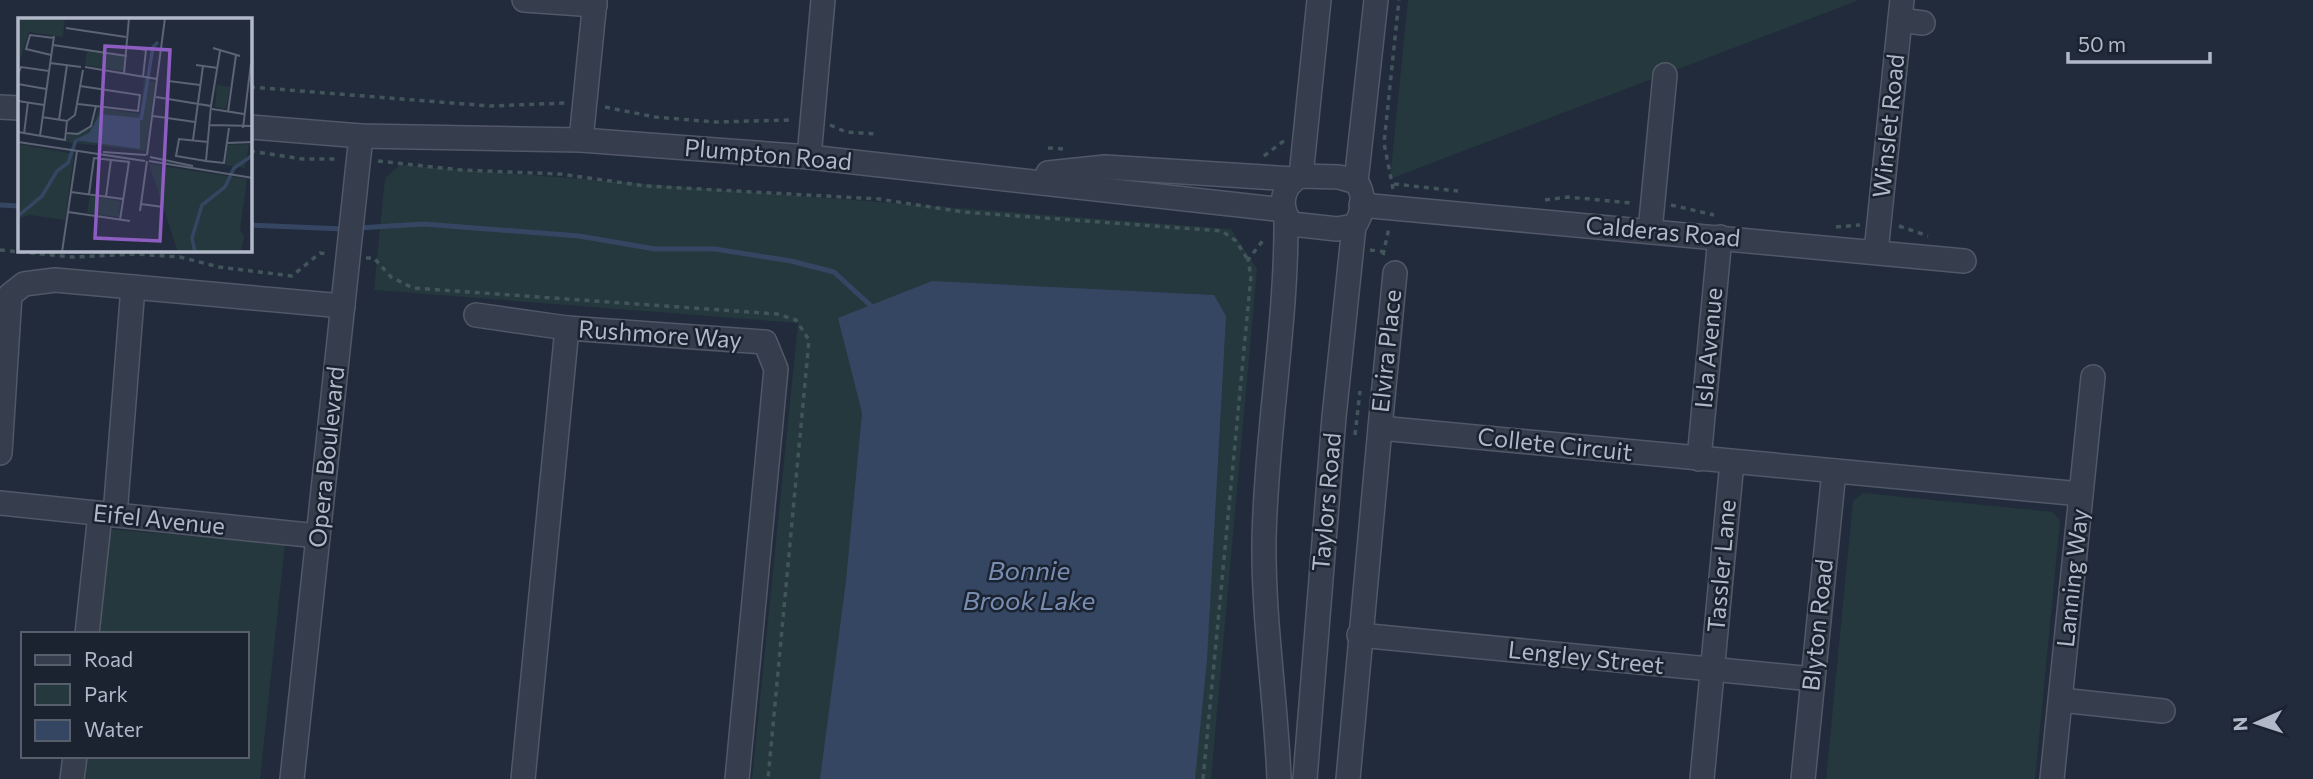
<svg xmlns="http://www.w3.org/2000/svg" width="2313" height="779" font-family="Commissioner,sans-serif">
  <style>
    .green { fill: #24383d }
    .water { fill: #354663 }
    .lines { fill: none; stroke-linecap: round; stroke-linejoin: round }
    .stream { stroke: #354663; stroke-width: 5 }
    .minor-casing { stroke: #515867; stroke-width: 26 }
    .path { stroke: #42555a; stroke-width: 3.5; stroke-dasharray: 5 5; stroke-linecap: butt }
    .minor { stroke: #363d4c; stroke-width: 23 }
    .labels { text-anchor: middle; stroke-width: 5; stroke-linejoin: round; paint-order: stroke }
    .street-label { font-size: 24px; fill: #b1b8c8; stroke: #1b2331 }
    .water-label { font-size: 26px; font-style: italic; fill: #788db0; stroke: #1b2331 }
    .inset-river { fill: none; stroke: #354663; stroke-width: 3.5 }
    .inset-road { fill: none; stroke: #5b6374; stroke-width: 2 }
    .view { fill: #8e5dc2; fill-opacity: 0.15; stroke: #8e5dc2; stroke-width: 3.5 }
    .inset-edge { fill: none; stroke: #b1b8c8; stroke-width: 3.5 }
  </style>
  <rect width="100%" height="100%" fill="#222b3c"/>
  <g class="green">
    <path d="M1408,0H1859L1390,179Z"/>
    <path d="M400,165L1231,229L1257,269L1211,779H752L798,323L374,290L385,178Z"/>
    <path d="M1863,493L2053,512L2060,521L2035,779H1826L1853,501Z"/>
    <path d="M107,529L285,544L260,779H83L85,756H247V634H97Z"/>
  </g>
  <path class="water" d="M932,281L1214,295L1226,316L1207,660L1195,779H820L846,581L862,413L838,318Z"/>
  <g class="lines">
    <g class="stream">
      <path d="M0,205L19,206"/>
      <path d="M250,225L345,229"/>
      <path d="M358,228L423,224L579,236L655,249H715L791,261L834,272L870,305L873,312"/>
    </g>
    <defs>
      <g id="minor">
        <path d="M524,0L595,5"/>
        <path d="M1900,20L1923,23"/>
        <path d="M0,107L19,108"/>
        <path d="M250,127L361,136L581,140L809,157L1284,210"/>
        <path d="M581,140L595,0"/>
        <path d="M809,157L823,0"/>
        <path d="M1048,173L1105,167L1294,179"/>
        <path d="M1301,176L1339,177L1356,182C1366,194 1363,215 1354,226L1337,229L1292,224C1278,208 1281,185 1301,176Z"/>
        <path d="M1301,176L1319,0"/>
        <path d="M1356,182L1376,0"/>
        <path d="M1361,205L1964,261"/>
        <path d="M1650,231L1665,75"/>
        <path d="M1876,252L1902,0"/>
        <path d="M476,315L567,328"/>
        <path d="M1380,428L1395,273"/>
        <path d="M0,453L10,295L24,284L55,280L343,306"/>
        <path d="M1699,459L1720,237"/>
        <path d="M0,503L318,536"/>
        <path d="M115,515L133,287"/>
        <path d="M87,634L100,514"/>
        <path d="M1359,635L1813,679"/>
        <path d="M2061,700L2163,711"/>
        <path d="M72,779L75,756"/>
        <path d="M292,779L361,136"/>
        <path d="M523,779L567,328L765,342L776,369L737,779"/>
        <path d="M1279,779C1276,699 1263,620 1264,540C1266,432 1287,325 1286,217"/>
        <path d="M1305,779L1334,417L1354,226"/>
        <path d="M1348,779L1380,428L2081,494"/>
        <path d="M1702,779L1732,462"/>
        <path d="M1803,779L1834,471"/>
        <path d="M2052,779L2093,377"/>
      </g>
    </defs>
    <use href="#minor" class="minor-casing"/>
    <g class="path">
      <path d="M250,87L490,106L566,103"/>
      <path d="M605,107L655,117L715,122L792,120"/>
      <path d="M830,125L846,132L876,134"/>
      <path d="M1048,148L1065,149"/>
      <path d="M250,151L303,159H339"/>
      <path d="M1264,156L1285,140"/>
      <path d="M378,161L461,170L560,174L646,186L879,199L963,212L1222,231L1236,241L1248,260"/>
      <path d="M1394,184L1458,191"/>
      <path d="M1393,189L1384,143L1399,0"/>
      <path d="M1545,200L1568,197L1631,203"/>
      <path d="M1671,205L1714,215"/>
      <path d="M1899,226L1928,236"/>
      <path d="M1836,227L1860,225"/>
      <path d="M0,250L73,257L136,254L180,257L219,267L292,276L320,253L327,254"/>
      <path d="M1370,250L1386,252"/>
      <path d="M1383,255L1389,228"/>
      <path d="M366,258H374L391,277L413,288L777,314L796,320L809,340L768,779"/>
      <path d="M1355,435L1360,391"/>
      <path d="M1203,779L1251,276L1248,260L1264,239"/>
    </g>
    <use href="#minor" class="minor"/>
  </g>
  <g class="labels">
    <g class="street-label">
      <text transform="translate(1889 126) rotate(-84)" y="8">Winslet Road</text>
      <text transform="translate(768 155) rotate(5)" y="8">Plumpton Road</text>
      <text transform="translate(1663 232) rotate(5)" y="8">Calderas Road</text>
      <text transform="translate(660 335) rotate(4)" y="8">Rushmore Way</text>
      <text transform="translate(1709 348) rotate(-85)" y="8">Isla Avenue</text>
      <text transform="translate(1387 351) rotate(-84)" y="8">Elvira Place</text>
      <text transform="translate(1555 445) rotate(6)" y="8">Collete Circuit</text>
      <text transform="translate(327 457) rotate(-84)" y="8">Opera Boulevard</text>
      <text transform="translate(1327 502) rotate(-85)" y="8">Taylors Road</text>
      <text transform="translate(159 520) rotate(6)" y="8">Eifel Avenue</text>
      <text transform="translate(1722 566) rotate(-85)" y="8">Tassler Lane</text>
      <text transform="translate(2073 578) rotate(-84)" y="8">Lanning Way</text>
      <text transform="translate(1818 625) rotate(-84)" y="8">Blyton Road</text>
      <text transform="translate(1586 658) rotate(6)" y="8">Lengley Street</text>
    </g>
    <g class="water-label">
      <text x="1029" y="580">Bonnie<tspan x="1029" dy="30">Brook Lake</tspan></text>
    </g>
  </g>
  <g transform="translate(18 18)">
    <rect width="234" height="234" fill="#222b3c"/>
    <path d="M0,0H47L45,19L11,14L0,48ZM69,32L108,38L106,53L67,47ZM126,61L137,64L128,133L48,124L49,117L74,109L81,90L122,96ZM199,67L212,69L208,91L197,89ZM0,126L56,136L47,202L12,197L0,201ZM231,126L227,150L207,147L210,127ZM131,146L229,161L222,212L226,218L223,234H160ZM72,178L102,183L101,199L69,195Z" fill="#24383d"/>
    <path d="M82,96L122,100V131L56,122L71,115Z" fill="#354663"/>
    <path class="inset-river" d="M123,102L135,29L140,24M0,198L24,178L39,153L50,145L58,122M177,234L174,220L184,187L207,169L216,150L235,137"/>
    <path class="inset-road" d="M48,10L108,19M35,27L109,38M110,29L128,32L125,59M195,30L222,38M33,37L8,31L12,17L36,20M32,45L63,49M178,47L200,50M67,49L139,61M0,56L3,49L31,53M106,56L111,0M0,66L28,71M138,79L193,88L202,33M149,81L151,63L182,67M0,83L26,87M60,86L120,93L122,77L62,68M193,88L188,143L206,145L211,110M194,91L226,96M210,94L218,37M135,98L177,104M24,99L49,103L57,97L65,52M41,102L49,47M192,107L235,108M225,110L233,45M0,114L47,122L49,103M48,115L60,116L73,108L78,88M6,116L10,84M22,118L36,18M175,122L185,48M0,124L127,143M209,125L235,124M85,134L128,137M129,137L147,0M132,139L175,148M131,143L235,160M188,143L158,138L161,121L190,124M53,174L105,181M71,176L76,140L111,144L102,202M88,179L93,141M123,186L145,189M122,193L129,143M50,194L112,203M44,234L59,133"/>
    <path class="view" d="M87,28L152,32L142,223L77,220Z"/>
    <rect width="234" height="234" class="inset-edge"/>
  </g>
  <rect x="21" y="632" width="228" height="126" fill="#1b2331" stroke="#575f6d" stroke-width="2"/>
  <rect x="35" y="655" width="35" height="10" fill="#363d4c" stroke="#575f6d" stroke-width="2"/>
  <text x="84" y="667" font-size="21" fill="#b1b8c8">Road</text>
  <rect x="35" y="684" width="35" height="21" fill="#24383d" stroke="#575f6d" stroke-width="2"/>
  <text x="84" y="702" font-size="21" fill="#b1b8c8">Park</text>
  <rect x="35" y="720" width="35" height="21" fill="#354663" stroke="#575f6d" stroke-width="2"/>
  <text x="84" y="737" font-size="21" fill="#b1b8c8">Water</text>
  <g transform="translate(2257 723) rotate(267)" stroke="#1b2331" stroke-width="5" paint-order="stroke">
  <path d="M0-5L12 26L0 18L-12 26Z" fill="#b1b8c8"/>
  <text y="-10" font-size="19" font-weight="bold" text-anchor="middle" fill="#b1b8c8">N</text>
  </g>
  <path d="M2068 52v10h142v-10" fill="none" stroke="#b1b8c8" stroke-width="3.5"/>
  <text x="2078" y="52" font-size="21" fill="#b1b8c8" stroke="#1b2331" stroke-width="5" paint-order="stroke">50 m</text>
</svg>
